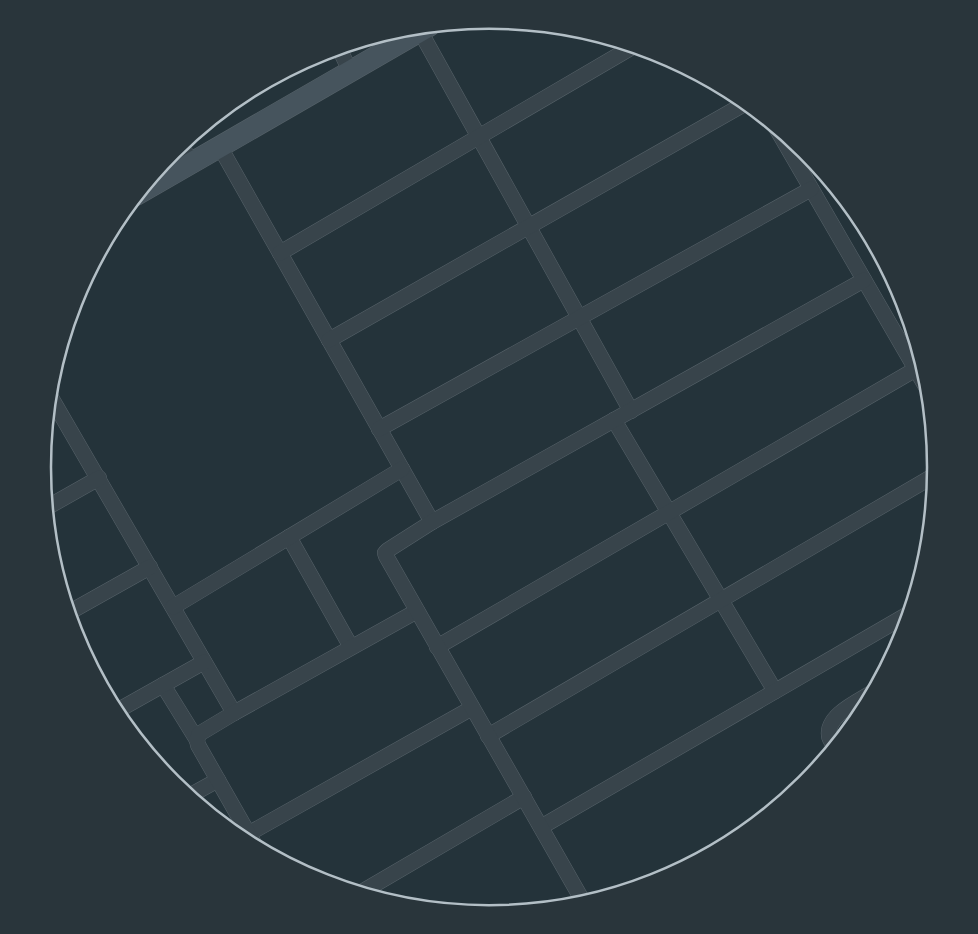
<svg xmlns="http://www.w3.org/2000/svg" width="978" height="934" font-family="Quicksand,sans-serif">
  <style>
    .lines { fill: none; stroke-linecap: round; stroke-linejoin: round }
    .street-casing { stroke: #566269; stroke-width: 16 }
    .secondary-casing { stroke: #566269; stroke-width: 22 }
    .street { stroke: #38444b; stroke-width: 15 }
    .secondary { stroke: #46545d; stroke-width: 21 }
    .rim { fill: none; stroke: #b3bfc6; stroke-width: 2.5 }
  </style>
  <rect width="100%" height="100%" fill="#24333a"/>
  <g class="lines">
    <defs>
      <g id="street">
        <path d="M420,31L631,411"/>
        <path d="M339,48L350,71"/>
        <path d="M775,126L929,392"/>
        <path d="M179,146L194,162"/>
        <path d="M220,147L432,522"/>
        <path d="M280,253L634,46"/>
        <path d="M329,340L746,103"/>
        <path d="M49,394L234,713"/>
        <path d="M614,420L775,691"/>
        <path d="M379,429L811,189"/>
        <path d="M46,508L99,478"/>
        <path d="M289,537L351,647"/>
        <path d="M173,607L402,469"/>
        <path d="M68,613L150,567"/>
        <path d="M437,647L916,369"/>
        <path d="M163,685L197,740"/>
        <path d="M115,712L204,662"/>
        <path d="M488,736L935,475"/>
        <path d="M835,747C833,744 829,739 829,736C826,715 859,701 873,692"/>
        <path d="M189,796L218,780"/>
        <path d="M541,827L910,613"/>
        <path d="M248,834L472,708"/>
        <path d="M256,847L198,745L197,740L199,734L234,713L417,611"/>
        <path d="M360,893L524,797"/>
        <path d="M584,903L386,556L385,553L388,550L432,522L864,280"/>
      </g>
      <path id="secondary" d="M136,195L429,26"/>
    </defs>
    <use href="#street" class="street-casing"/>
    <use href="#secondary" class="secondary-casing"/>
    <use href="#street" class="street"/>
    <use href="#secondary" class="secondary"/>
  </g>
  <path d="M0 0H978V934H0ZM51 467a438 438 0 1 1 876 0a438 438 0 1 1-876 0Z" fill="#29353b" fill-rule="evenodd"/>
  <path class="rim" d="M51 467a438 438 0 1 1 876 0a438 438 0 1 1-876 0Z"/>
</svg>
